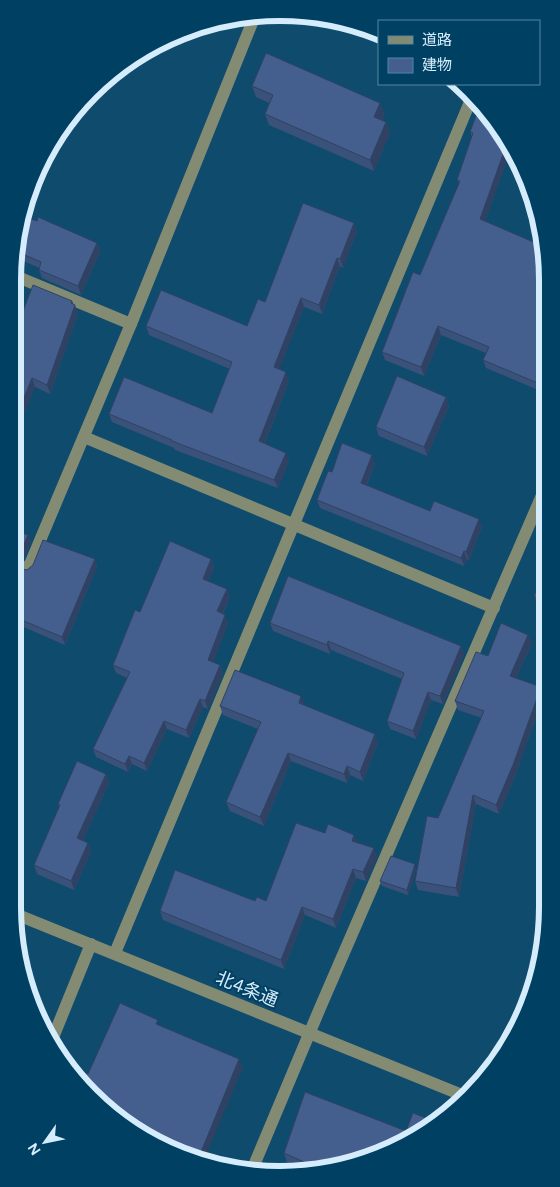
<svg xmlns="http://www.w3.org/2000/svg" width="560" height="1187" font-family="Figtree,'Noto Sans JP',sans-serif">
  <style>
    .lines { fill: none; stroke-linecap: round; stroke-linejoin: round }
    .minor { stroke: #848b73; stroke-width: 12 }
    .wall { fill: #3a527a }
    .shaded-wall { fill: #304263 }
    .building { fill: #445f8e; stroke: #304263 }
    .labels { text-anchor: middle; stroke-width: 4; stroke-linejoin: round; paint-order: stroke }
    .street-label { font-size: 18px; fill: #d5ecfc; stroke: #004062 }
    .rim { fill: none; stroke: #d5ecfc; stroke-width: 6 }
  </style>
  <rect width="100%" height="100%" fill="#0f4b6d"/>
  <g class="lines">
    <g class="minor">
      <path d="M13,275L131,324"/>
      <path d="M84,437L494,608"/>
      <path d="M13,563L28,569L131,324L254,18"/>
      <path d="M13,913L467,1097"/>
      <path d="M115,953L472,97"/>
      <path d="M52,1040L91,944"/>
      <path d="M252,1170L320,1008L546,486"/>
    </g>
  </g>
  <g class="wall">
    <path d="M252,86L380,103L384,114L382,120L386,122L390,133L374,171L269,125L265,114L269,103L256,97Z"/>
    <path d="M492,117L515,156L509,154L485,221L545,247L546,386L543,392L486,368L483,360L486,353L441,335L424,376L385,360L382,352L420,275L459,183L457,180L472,137L470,132Z"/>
    <path d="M25,217L97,243L100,252L81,295L42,278L39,270V268L17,258Z"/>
    <path d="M357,231L343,268L340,266L322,314L304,307L279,369L289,381L265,443L289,461L278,488L175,450L174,448L112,422L109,414L212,413L230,369L149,335L146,326H247L265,302Z"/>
    <path d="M72,301L78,314L50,394L35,387L12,442V316L23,311Z"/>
    <path d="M446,397L449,406L427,456L379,436L376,427Z"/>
    <path d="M375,463L367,485L430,511L482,527L469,560L467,559L464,566L320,508L317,500L332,472Z"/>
    <path d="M12,529L28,535L31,542L24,558L12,555Z"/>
    <path d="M95,559L97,566L65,645L12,622V565L22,569L27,570Z"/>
    <path d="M211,559L214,567L208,582L227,589L230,597L223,614L228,623L213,662L220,665L223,673L208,709L203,707L189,738L167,729L147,771L132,764L128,772L96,757L93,749L127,678L116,673L113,665L140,612Z"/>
    <path d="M546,569V608L538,604L534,596Z"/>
    <path d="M270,623L464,654L443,704L431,700L416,739L390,729L387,721L402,679L331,650L330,654L273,631Z"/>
    <path d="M532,643L516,678L541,687L544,695L516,774L499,814L476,804L459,897L418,890L415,881L438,818L482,718L458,710L455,701L488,656Z"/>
    <path d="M305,705L304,706L378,743L363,781L350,775L347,783L291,761L264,826L230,811L226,802L258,729L223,715L220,706Z"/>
    <path d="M106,774L109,783L83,840L88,843L91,852L74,890L37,874L34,865L59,807L58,804Z"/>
    <path d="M325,833L357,843L377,857L366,881L356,878L336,928L305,915L284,969L163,920L160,911L266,901Z"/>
    <path d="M416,869L408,895L382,886L380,881Z"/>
    <path d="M406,1131L302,1168L287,1162L284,1153Z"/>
  </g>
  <g class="shaded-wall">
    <path d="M380,103L384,114L378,128L374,117Z"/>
    <path d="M386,122L390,133L374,171L370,160Z"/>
    <path d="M506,146L509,154L483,227L480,219Z"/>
    <path d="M354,223L357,231L343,268L340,259Z"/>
    <path d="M97,243L100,252L81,295L78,286Z"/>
    <path d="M337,258L340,266L322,314L319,305Z"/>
    <path d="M301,298L304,307L277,376L274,367Z"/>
    <path d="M72,301L74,308L75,305L78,314L50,394L47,385Z"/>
    <path d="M438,326L441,335L424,376L421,367Z"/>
    <path d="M286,372L289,381L262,450L259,441Z"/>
    <path d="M544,375L546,380V386L543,392L540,384Z"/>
    <path d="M32,378L35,387L13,442L12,427Z"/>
    <path d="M446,397L449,406L427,456L424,447Z"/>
    <path d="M286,453L289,461L278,488L274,480Z"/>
    <path d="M372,455L375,463L364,491L361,483Z"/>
    <path d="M479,519L482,527L469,560L466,552Z"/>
    <path d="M28,535L31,542L24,558L21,551Z"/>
    <path d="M464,551L467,559L464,566L461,558Z"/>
    <path d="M95,559L97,566L65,645L62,637Z"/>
    <path d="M211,559L214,567L206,587L203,579Z"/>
    <path d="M227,589L230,597L220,619L217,611Z"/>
    <path d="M225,615L228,623L211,668L208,660Z"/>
    <path d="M528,635L532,643L513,684L510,676Z"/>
    <path d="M328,641L331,650L330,654L327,645Z"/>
    <path d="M461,646L464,654L443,704L440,696Z"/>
    <path d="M220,665L223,673L208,709L205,701Z"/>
    <path d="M541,687L544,695L516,774L499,814L496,805Z"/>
    <path d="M428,692L431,700L416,739L413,731Z"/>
    <path d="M301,696L305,705L302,712L299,703Z"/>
    <path d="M200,699L203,707L189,738L186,730Z"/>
    <path d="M164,721L167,729L147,771L144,763Z"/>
    <path d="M375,734L378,743L363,781L360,772Z"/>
    <path d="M288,753L291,761L264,826L260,817Z"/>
    <path d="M129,756L132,764L128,772L125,764Z"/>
    <path d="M347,766L350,775L347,783L344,774Z"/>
    <path d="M106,774L109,783L80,847L77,838Z"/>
    <path d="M473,795L476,804L459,897L456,888Z"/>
    <path d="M354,835L358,843L352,841Z"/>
    <path d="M88,843L91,852L74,890L71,881Z"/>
    <path d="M374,848L377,857L366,881L363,872Z"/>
    <path d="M415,864L416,869L408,895L407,890Z"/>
    <path d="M353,869L356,878L336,928L333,919Z"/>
    <path d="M302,907L305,915L284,969L281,960Z"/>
    <path d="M239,1059L243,1067L204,1160L199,1157Z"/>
  </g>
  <g class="building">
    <path d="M266,53L380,103L374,117L386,122L370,160L265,114L273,95L252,86Z"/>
    <path d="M480,105L492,117L510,147L506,146L480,219L545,247L546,376L544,375L540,384L483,360L489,347L438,326L421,367L382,352L413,272L420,275L460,181L457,180L473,133L470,132Z"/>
    <path d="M303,203L354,223L340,259L337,258L319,305L301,298L274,367L286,372L259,441L286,453L274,480L172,441V440L109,414L124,377L212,413L232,362L146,326L161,290L247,326L258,299L265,302Z"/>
    <path d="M25,217L37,221L38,217L97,243L78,286L39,270L41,262L18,252Z"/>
    <path d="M33,285L72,301L71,303L75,305L47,385L32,378L12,427V316L15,308L23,311Z"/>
    <path d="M397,376L446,397L424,447L376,427Z"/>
    <path d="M342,443L372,455L361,483L430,511L434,501L479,519L466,552L464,551L461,558L317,500L328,471L332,472Z"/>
    <path d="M12,529L28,535L21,551L12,548Z"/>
    <path d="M43,540L95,559L62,637L12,616V565L22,569L27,570L33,565Z"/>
    <path d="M170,541L211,559L203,579L227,589L217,611L225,615L208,660L220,665L205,701L200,699L186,730L164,721L144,763L129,756L125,764L93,749L130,672L113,665L135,610L140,612Z"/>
    <path d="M546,569V601L534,596Z"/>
    <path d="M288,576L461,646L440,696L428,692L413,731L387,721L404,673L328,641L327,645L270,623Z"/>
    <path d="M501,623L528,635L510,676L541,687L513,765L496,805L473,795L456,888L415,881L427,816L438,818L484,711L455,701L476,652L488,656Z"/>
    <path d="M235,670L301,696L299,703L375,734L360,772L347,766L344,774L288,753L260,817L226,802L261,722L220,706Z"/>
    <path d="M77,761L106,774L77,838L88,843L71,881L34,865L60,805L58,804Z"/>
    <path d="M296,823L325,833L328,824L354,835L352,841L374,848L363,872L353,869L333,919L302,907L281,960L160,911L175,870L255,901L257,897L266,901Z"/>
    <path d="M391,856L415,864L407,890L380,881Z"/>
    <path d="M120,1003L158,1020L156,1024L239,1059L199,1157L132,1130L68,1070L66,1066V1064L88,1074Z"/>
    <path d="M305,1092L406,1131L413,1113L434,1121L399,1147L315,1172H300L304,1162L284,1153Z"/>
  </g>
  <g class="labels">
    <g class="street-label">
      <text transform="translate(247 989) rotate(22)" y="6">北4条通</text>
    </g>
  </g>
  <path d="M0 0H560V1187H0ZM280 21H280A259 259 0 0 1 539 280V907A259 259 0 0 1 280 1166H280A259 259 0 0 1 21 907V280A259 259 0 0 1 280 21Z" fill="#004062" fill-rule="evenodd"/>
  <path class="rim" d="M280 21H280A259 259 0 0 1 539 280V907A259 259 0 0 1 280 1166H280A259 259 0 0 1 21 907V280A259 259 0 0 1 280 21Z"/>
  <rect x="378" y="20" width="162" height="65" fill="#004062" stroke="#5585a0"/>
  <rect x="388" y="36" width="25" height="8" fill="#848b73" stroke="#5585a0"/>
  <text x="422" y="45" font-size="15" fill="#d5ecfc">道路</text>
  <rect x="388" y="58" width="25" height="15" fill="#445f8e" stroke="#5585a0"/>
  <text x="422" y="70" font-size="15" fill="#d5ecfc">建物</text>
  <g transform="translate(45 1142) rotate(237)" stroke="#004062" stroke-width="4" paint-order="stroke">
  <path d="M0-4L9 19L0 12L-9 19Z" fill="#d5ecfc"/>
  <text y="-8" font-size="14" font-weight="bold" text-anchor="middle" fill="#d5ecfc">N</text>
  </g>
</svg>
